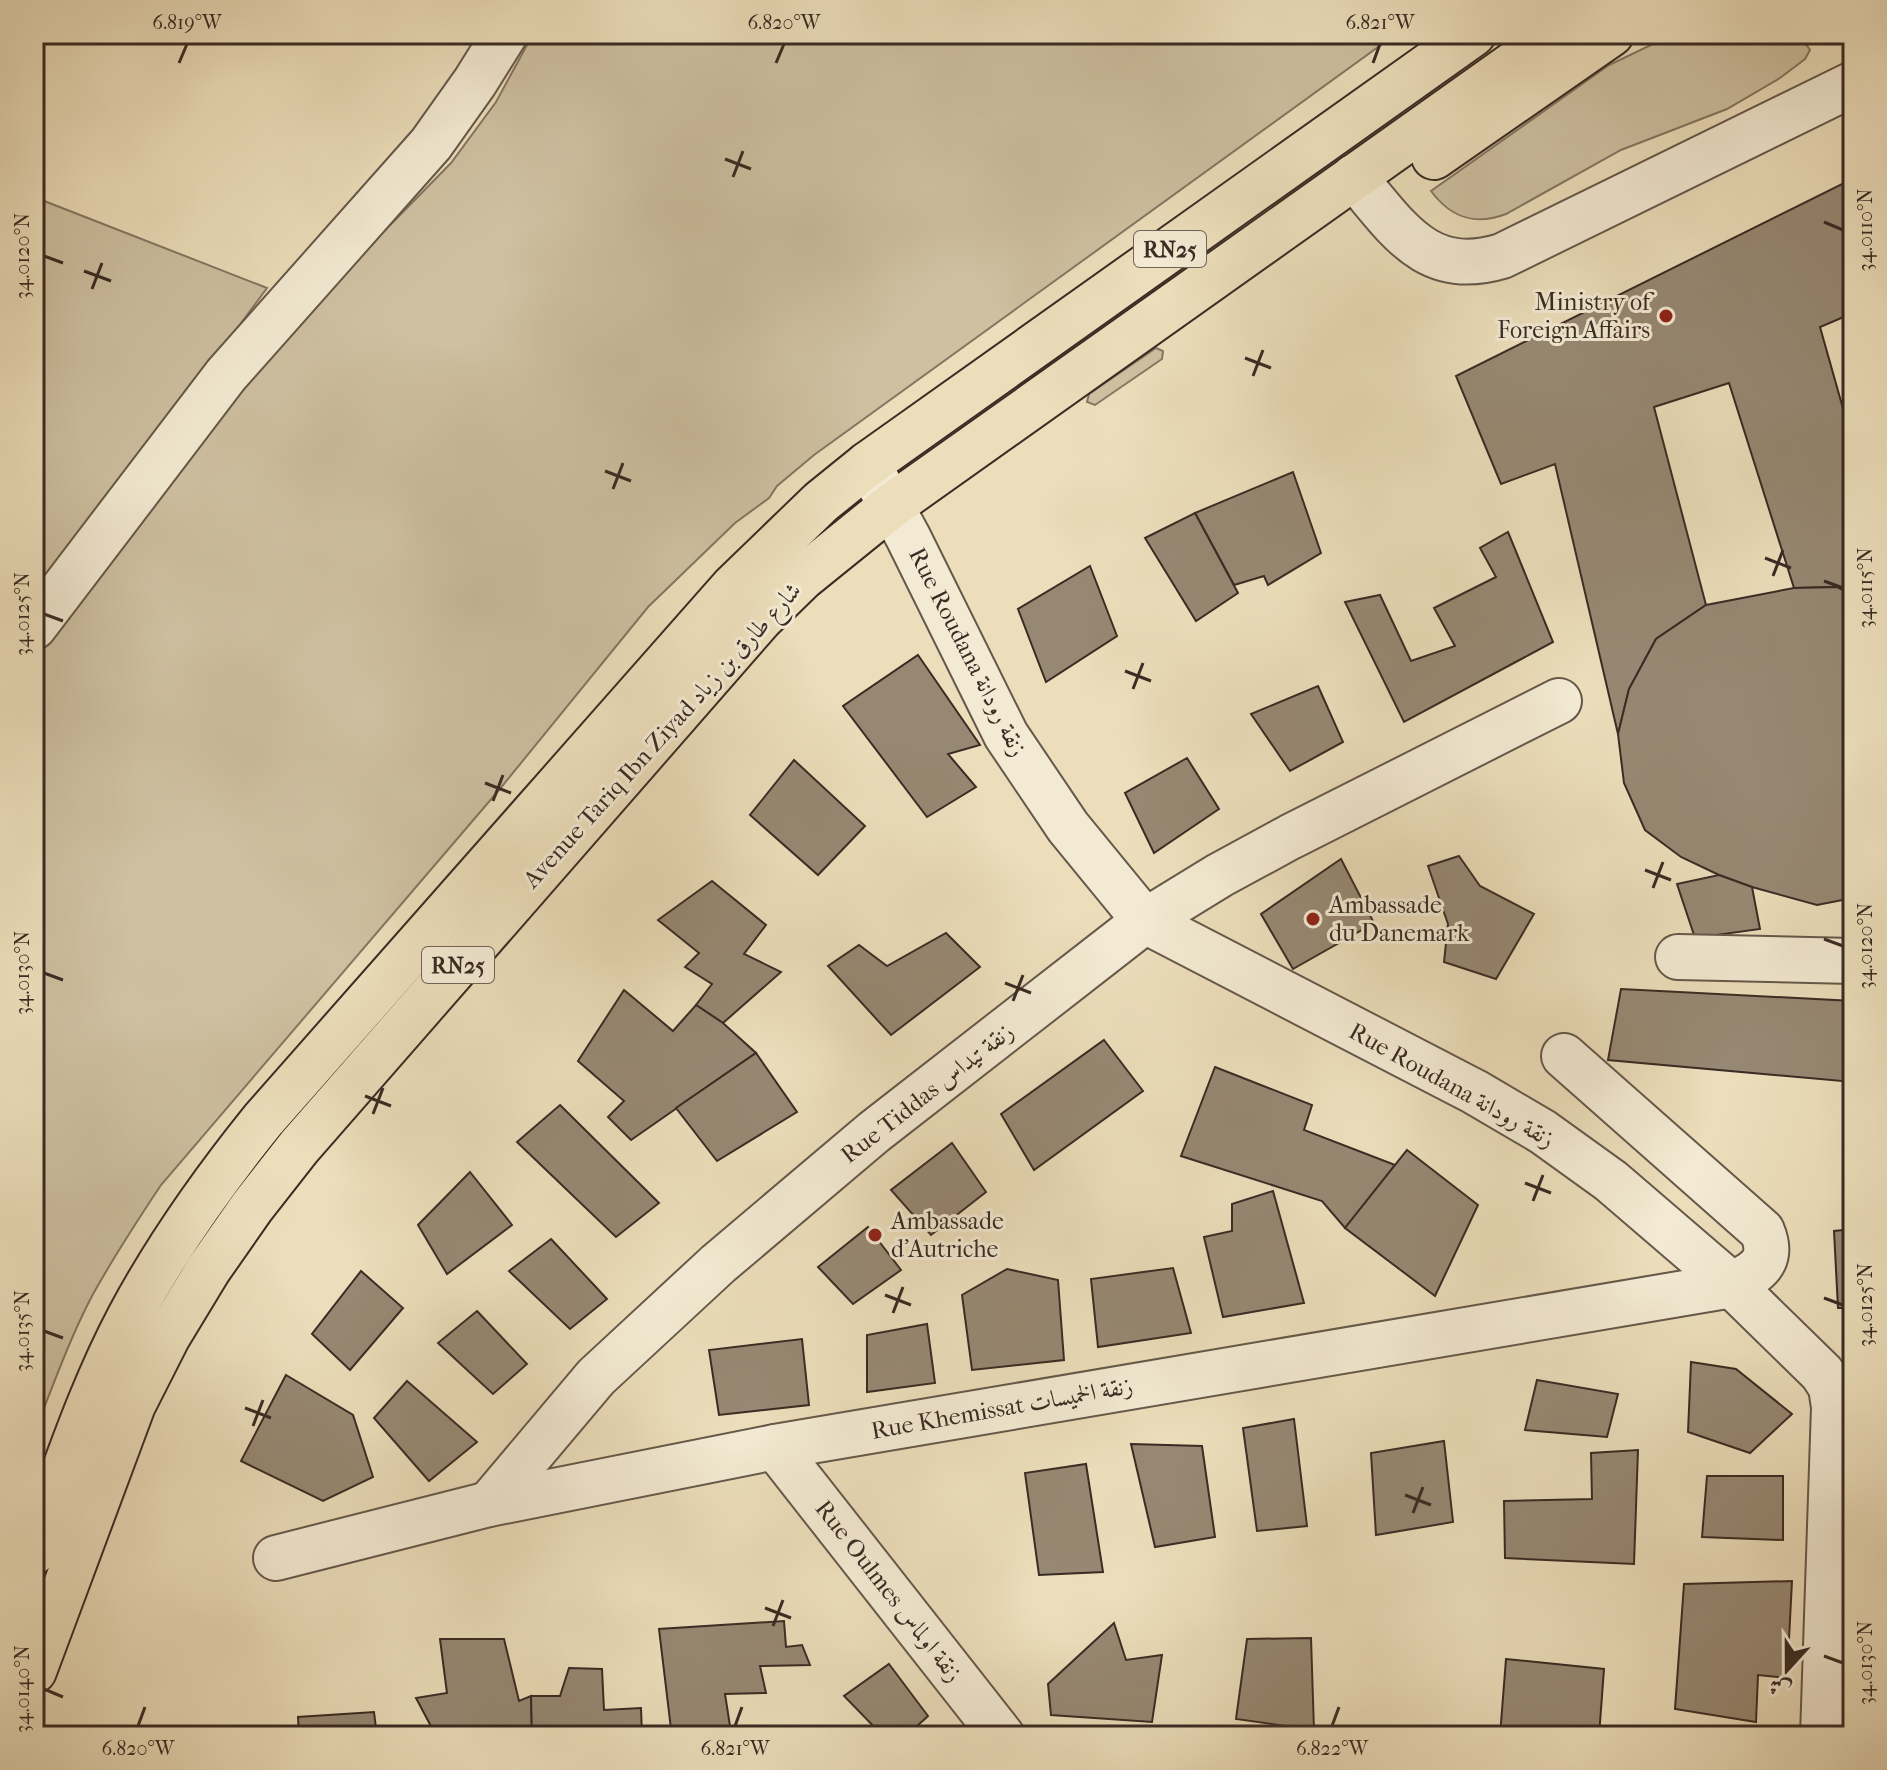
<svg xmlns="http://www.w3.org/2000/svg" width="1887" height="1770" font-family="'IM FELL French Canon',Amiri,serif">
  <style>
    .green { fill: #cec0a1; stroke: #847662; stroke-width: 2 }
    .building { fill: #978873; stroke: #3a2b24; stroke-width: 2 }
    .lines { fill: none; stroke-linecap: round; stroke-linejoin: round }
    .minor-casing { stroke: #66584a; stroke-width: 48 }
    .major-casing { stroke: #3a2b24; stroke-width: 48 }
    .minor { stroke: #f3ead3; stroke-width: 44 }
    .major { stroke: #ecdebb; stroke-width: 44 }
    .ticks { fill: none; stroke: #3a2b24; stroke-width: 3 }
    .poi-dot { fill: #8f2418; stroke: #f3ead3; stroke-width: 3 }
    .labels { text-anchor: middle; stroke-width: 6; stroke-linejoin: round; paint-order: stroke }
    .shield { fill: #f3ead3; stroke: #726458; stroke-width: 2 }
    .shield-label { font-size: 22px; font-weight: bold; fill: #3a2b24 }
    .poi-label { font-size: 24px; fill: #3a2b24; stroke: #f3ead3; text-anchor: start }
    .street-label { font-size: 24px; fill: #3a2b24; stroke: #f3ead3 }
    .neatline { fill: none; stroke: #3a2b24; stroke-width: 3 }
    .ticks-label { font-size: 20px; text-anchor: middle; fill: #3a2b24 }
  </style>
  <rect width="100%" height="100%" fill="#ecdebb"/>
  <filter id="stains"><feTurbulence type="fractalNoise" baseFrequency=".0025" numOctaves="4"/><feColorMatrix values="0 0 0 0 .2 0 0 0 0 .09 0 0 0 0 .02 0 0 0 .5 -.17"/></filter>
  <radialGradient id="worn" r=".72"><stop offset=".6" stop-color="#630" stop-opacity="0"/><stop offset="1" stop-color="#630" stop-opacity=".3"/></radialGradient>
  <g class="green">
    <path d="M533,34H1396L814,455L777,486L769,498L735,523L648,607L499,790L161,1185C137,1221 113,1258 92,1296C69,1340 52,1388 34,1434V648L295,322L451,163L496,102Z"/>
    <path d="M1689,34C1714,34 1798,26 1810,50L1805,59L1780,78L1727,109L1621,150L1506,214C1475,226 1451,218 1431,191L1609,65L1655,43Z"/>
    <path d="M34,197L267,288L34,603Z"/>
    <path d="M1156,348L1163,351L1162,359L1095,405L1087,402L1089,394Z"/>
  </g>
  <g class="building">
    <path d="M1842,184L1853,206V313L1820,327L1853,444V595L1837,587L1794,588L1729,383L1654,407L1706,605L1656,639L1629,689L1618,734L1555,464L1501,484L1456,376Z"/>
    <path d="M1293,472L1321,553L1268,585L1264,576L1234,585L1195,513Z"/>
    <path d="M1195,513L1238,593L1196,621L1145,538Z"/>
    <path d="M1508,532L1553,642L1404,722L1345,602L1380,595L1411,661L1455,646L1434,608L1496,577L1480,548Z"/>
    <path d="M1090,566L1117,636L1046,682L1018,609Z"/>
    <path d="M1837,587L1853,595V898L1817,905L1752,887L1719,875L1681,857L1645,830L1624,783L1618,734L1629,689L1656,639L1706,605L1794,588Z"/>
    <path d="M918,655L980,745L948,754L976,787L927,817L843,706Z"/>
    <path d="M1318,686L1343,742L1290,771L1251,714Z"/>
    <path d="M1187,758L1219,809L1154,853L1125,793Z"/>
    <path d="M794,760L865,826L818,875L750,815Z"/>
    <path d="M1459,856L1480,886L1534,914L1496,979L1444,962L1448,924L1428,866Z"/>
    <path d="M1341,859L1374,923L1293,969L1261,914Z"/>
    <path d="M1719,875L1752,887L1760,929L1695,938L1677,884Z"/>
    <path d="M712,881L766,925L744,954L781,972L723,1023L696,1005L712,984L685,967L699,953L658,920Z"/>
    <path d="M946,933L980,967L891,1035L828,966L859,945L887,966Z"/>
    <path d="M1621,989L1853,1001V1082L1608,1060Z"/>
    <path d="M624,990L673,1031L696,1005L723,1023L756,1053L631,1140L608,1117L624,1101L578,1061Z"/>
    <path d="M1104,1040L1143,1091L1034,1170L1001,1114Z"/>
    <path d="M756,1053L797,1112L717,1161L676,1108Z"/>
    <path d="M1215,1067L1312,1105L1304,1130L1395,1165L1345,1228L1322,1201L1181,1156Z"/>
    <path d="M560,1105L659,1203L616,1237L517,1142Z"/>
    <path d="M952,1143L986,1192L931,1235L891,1190Z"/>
    <path d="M1407,1150L1478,1205L1435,1296L1345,1228Z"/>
    <path d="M470,1172L512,1225L447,1274L418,1225Z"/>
    <path d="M1273,1191L1304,1303L1223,1317L1204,1237L1232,1231V1204Z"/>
    <path d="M868,1227L901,1270L853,1304L818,1267Z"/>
    <path d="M1853,1229V1308H1838L1834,1231Z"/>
    <path d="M551,1239L607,1299L570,1329L509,1271Z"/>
    <path d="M1173,1268L1191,1333L1098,1347L1091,1279Z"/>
    <path d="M1007,1269L1058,1280L1064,1360L972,1370L962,1295Z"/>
    <path d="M361,1271L403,1308L350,1370L312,1334Z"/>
    <path d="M477,1311L527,1364L493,1394L438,1343Z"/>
    <path d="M927,1324L935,1383L867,1392V1335Z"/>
    <path d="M802,1339L809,1405L719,1415L709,1350Z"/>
    <path d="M1691,1362L1736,1369L1792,1414L1750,1453L1688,1432Z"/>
    <path d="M286,1375L353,1415L373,1477L323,1501L241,1461Z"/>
    <path d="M1537,1380L1618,1394L1607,1437L1525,1430Z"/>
    <path d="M407,1381L477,1442L429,1481L374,1418Z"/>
    <path d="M1294,1419L1307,1526L1257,1531L1243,1428Z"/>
    <path d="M1444,1441L1453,1522L1376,1535L1371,1453Z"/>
    <path d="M1131,1444L1202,1446L1215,1537L1155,1547Z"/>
    <path d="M1638,1450L1634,1564L1505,1558L1504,1501L1592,1499L1591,1453Z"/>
    <path d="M1086,1464L1103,1572L1039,1575L1025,1473Z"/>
    <path d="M1707,1476H1783V1540L1702,1537Z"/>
    <path d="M1792,1581L1787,1678L1758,1675L1756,1722L1675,1709L1684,1584Z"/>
    <path d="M784,1621L786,1647L802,1645L810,1665L760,1666L766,1693L725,1694L730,1726L671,1729L659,1629Z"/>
    <path d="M1114,1623L1126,1660L1162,1655L1152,1722L1051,1715L1048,1684Z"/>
    <path d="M1311,1638L1314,1730L1236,1719L1247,1639Z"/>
    <path d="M440,1639H504L519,1701L531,1696L532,1736H389L433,1730L416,1698L447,1693Z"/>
    <path d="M1506,1659L1604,1669L1599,1736H1500Z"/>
    <path d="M889,1664L928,1716L906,1736H883L844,1696Z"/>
    <path d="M569,1668L602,1669L604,1710L641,1708L642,1736H532L531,1696H560Z"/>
    <path d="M374,1712L377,1736H299L298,1717Z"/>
  </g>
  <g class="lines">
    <defs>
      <g id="minor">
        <path d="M1354,177C1398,228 1426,279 1502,256L1853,84"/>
        <path d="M868,464L908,537L1006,735L1068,827L1145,921L1475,1092L1543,1132L1611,1181L1732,1285L1822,1373L1831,1387L1834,1407L1823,1736"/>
        <path d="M34,627L226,375L431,144L475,82L505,34"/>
        <path d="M1678,957L1853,961"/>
        <path d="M775,1447L1002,1736"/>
        <path d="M489,1504L596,1377L718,1264L874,1132L1145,921L1220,875L1290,837L1559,701"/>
        <path d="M276,1558L489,1504L775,1447L1732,1285C1757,1272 1775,1262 1762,1231L1564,1056"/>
      </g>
      <g id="major">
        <path d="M1434,157L1611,34"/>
        <path d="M34,1552C64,1473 90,1391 130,1316C168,1245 213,1182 263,1120L733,587L821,502L868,464L1473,34"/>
        <path d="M34,1671L133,1405L168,1336L208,1270L252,1207L299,1147L761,618L802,578L891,506L1556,34"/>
      </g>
    </defs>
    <use href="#minor" class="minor-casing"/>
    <use href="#major" class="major-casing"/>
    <use href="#minor" class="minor"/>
    <use href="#major" class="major"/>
  </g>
  <path class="ticks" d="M179,63L187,44M776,63L784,44M1373,63L1380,44M725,159L751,169M733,177L743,151M1824,222L1843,230M44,256L63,263M84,271L111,281M92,289L102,263M1245,358L1271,368M1253,376L1263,350M605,471L631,481M613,489L623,463M1765,558L1791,568M1773,576L1783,550M1824,581L1843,588M44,614L63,621M1125,671L1151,681M1133,689L1143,663M485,783L511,793M493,801L503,775M1645,870L1671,880M1653,888L1663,862M1824,939L1843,946M44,973L63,980M1005,983L1031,993M1013,1001L1023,975M365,1096L391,1106M373,1114L383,1088M1525,1183L1551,1193M1533,1201L1543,1175M885,1295L911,1305M1824,1298L1843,1305M893,1313L903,1287M44,1331L63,1338M245,1408L271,1418M253,1426L263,1400M1405,1495L1431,1505M1413,1513L1423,1487M765,1608L791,1618M773,1626L783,1600M1824,1656L1843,1663M44,1689L63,1697M138,1726L145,1707M735,1726L742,1707M1332,1726L1339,1707"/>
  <g class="poi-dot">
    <circle cx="1666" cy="316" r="8"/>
    <circle cx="1313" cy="919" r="8"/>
    <circle cx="875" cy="1235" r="8"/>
  </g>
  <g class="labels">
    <g class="shield">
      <rect x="1134" y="231" width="72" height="36" rx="6"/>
      <rect x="422" y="947" width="72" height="36" rx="6"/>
    </g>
    <g class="shield-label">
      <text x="1170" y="257">RN25</text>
      <text x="458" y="973">RN25</text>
    </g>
    <g class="poi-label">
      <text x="1650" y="310" text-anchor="end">Ministry of<tspan x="1650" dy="28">Foreign Affairs</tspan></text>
      <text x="1329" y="913">Ambassade<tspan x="1329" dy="28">du Danemark</tspan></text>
      <text x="891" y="1229">Ambassade<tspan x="891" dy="28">d'Autriche</tspan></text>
    </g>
    <g class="street-label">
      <text transform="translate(968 652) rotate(63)" y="8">Rue Roudana زنقة رودانة</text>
      <text transform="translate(662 735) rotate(-48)" y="8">Avenue Tariq Ibn Ziyad شارع طارق بن زياد</text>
      <text transform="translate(1452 1085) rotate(29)" y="8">Rue Roudana زنقة رودانة</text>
      <text transform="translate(927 1093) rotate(-38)" y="8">Rue Tiddas زنقة تيداس</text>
      <text transform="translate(1002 1408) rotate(-10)" y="8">Rue Khemissat زنقة الخميسات</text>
      <text transform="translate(889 1591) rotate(52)" y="8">Rue Oulmes زنقة اولماس</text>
    </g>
  </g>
  <rect width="1887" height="1770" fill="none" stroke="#ecdebb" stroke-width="88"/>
  <g transform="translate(1787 1670) rotate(201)" stroke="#f3ead3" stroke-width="6" paint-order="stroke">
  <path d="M0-6L14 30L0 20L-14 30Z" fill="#3a2b24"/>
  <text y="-12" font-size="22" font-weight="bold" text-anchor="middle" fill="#3a2b24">ش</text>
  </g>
  <rect x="44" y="44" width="1799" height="1682" class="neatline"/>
  <g class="ticks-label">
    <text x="187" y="29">6.819°W</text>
    <text x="784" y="29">6.820°W</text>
    <text x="1380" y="29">6.821°W</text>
    <text transform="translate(1865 230) rotate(-90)" y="7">34.0110°N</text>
    <text transform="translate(22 256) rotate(-90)" y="7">34.0120°N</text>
    <text transform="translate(1865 588) rotate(-90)" y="7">34.0115°N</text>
    <text transform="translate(22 614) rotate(-90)" y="7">34.0125°N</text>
    <text transform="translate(1865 946) rotate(-90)" y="7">34.0120°N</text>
    <text transform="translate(22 973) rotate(-90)" y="7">34.0130°N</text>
    <text transform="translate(1865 1305) rotate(-90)" y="7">34.0125°N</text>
    <text transform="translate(22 1331) rotate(-90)" y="7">34.0135°N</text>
    <text transform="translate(1865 1663) rotate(-90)" y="7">34.0130°N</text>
    <text transform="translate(22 1689) rotate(-90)" y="7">34.0140°N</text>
    <text x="138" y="1755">6.820°W</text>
    <text x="735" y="1755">6.821°W</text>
    <text x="1332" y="1755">6.822°W</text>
  </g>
  <rect width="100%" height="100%" filter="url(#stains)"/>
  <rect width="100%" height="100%" fill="url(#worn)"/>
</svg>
